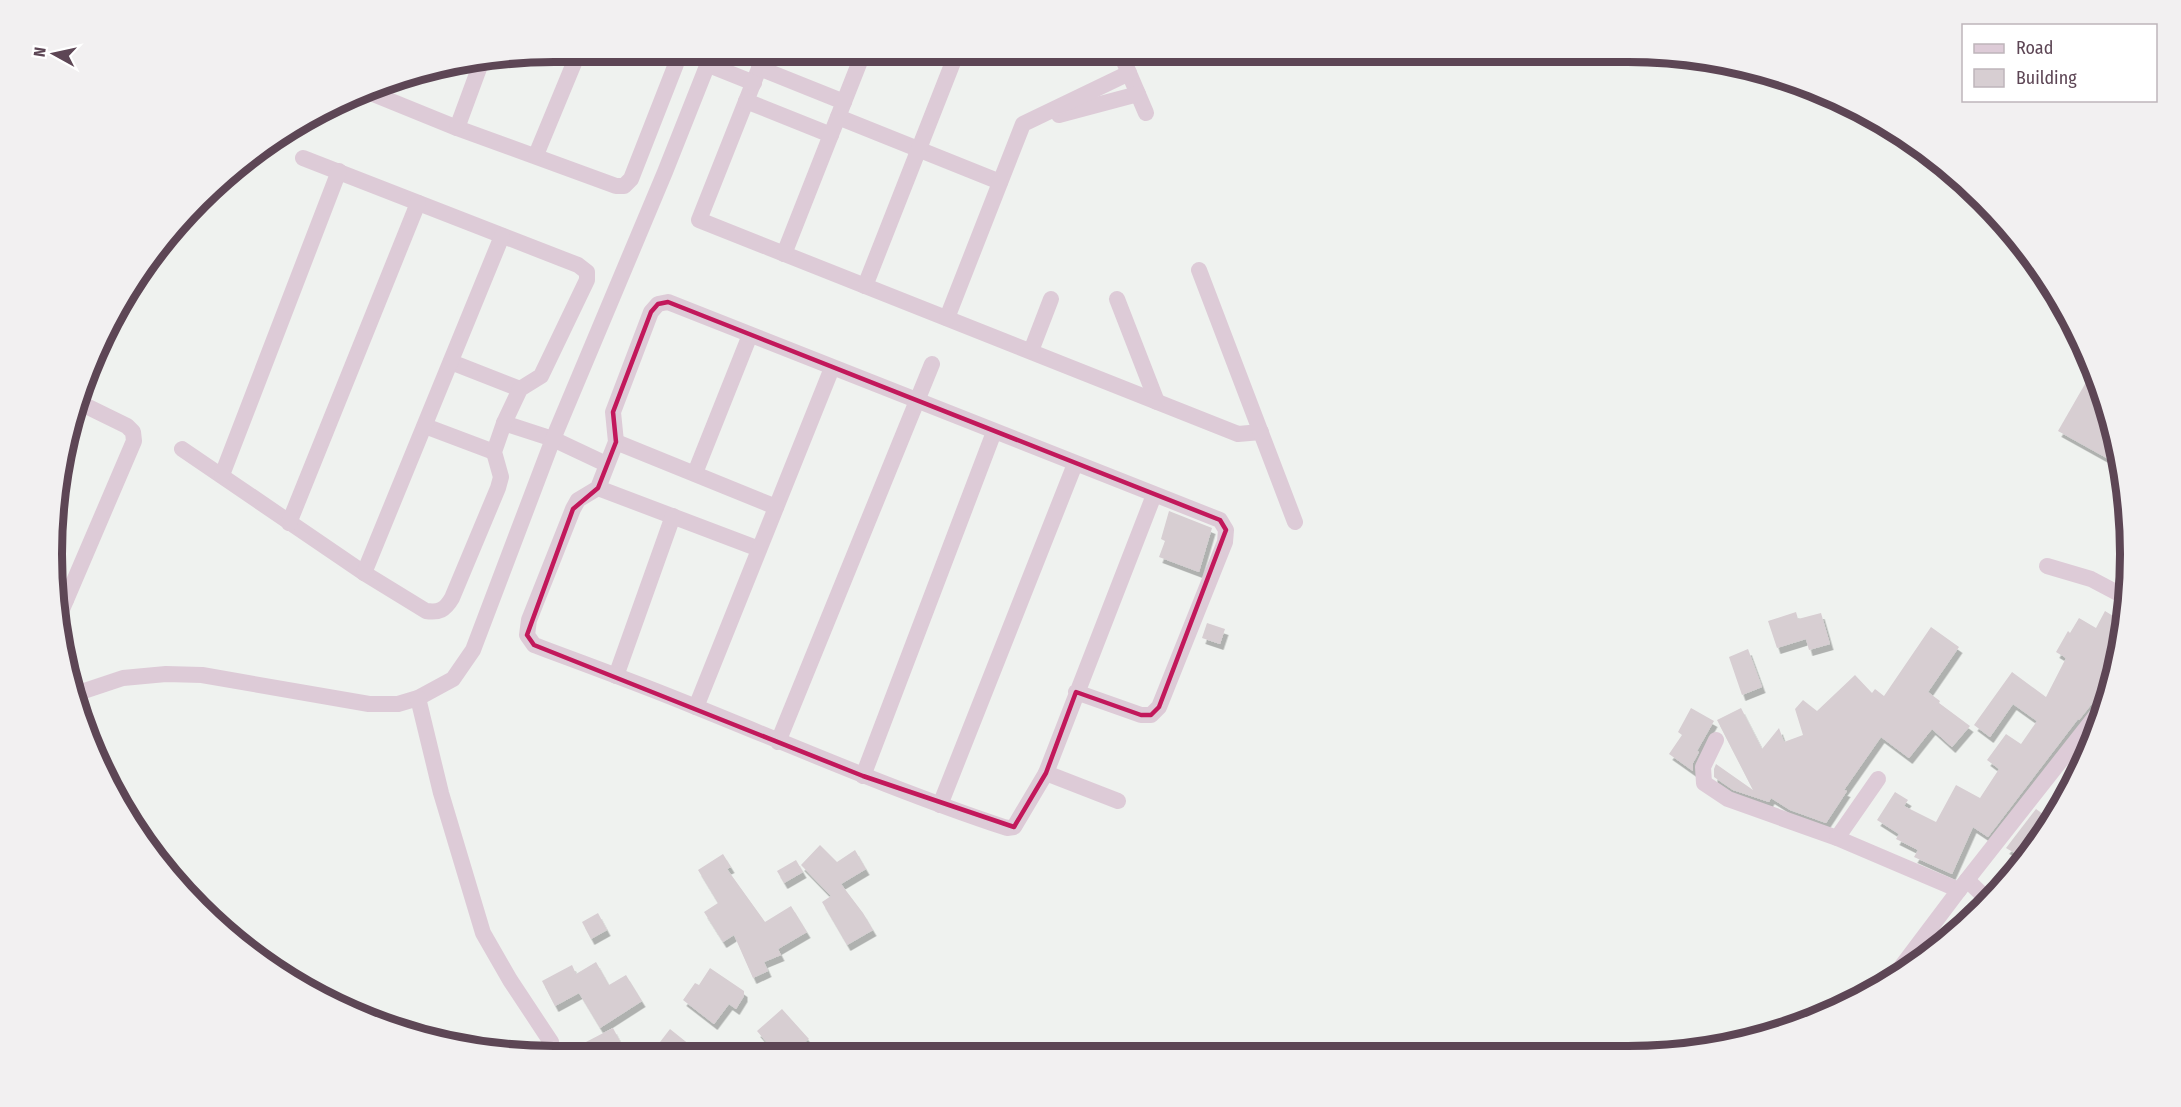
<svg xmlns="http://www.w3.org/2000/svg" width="2181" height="1107" font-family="'Fira Sans Condensed',sans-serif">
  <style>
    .building { fill: #d7ced2; filter: url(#shadow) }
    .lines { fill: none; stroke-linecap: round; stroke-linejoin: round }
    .street { stroke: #ddcbd7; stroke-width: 16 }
    .marked { fill: none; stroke: #c2185b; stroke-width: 4.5; stroke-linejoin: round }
    .rim { fill: none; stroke: #5d4655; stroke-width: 8 }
  </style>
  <defs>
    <filter id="shadow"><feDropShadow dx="3.5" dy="6" stdDeviation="0" flood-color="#0004"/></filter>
  </defs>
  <rect width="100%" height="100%" fill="#eff2ef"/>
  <g class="building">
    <path d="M2093,370L2103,392L2121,466L2058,431Z"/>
    <path d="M1169,511L1212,528L1199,572L1159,557L1165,541L1161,539Z"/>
    <path d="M2105,611L2123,622L2117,658L2113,656L2099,681L2111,688L2108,693L2098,696L2079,720L2078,719L1988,837L1973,827L1952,874L1914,857L1918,850L1896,839L1899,834L1877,820L1895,792L1908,800L1904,806L1936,822L1956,785L1980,798L1999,769L1987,760L2006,734L2021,744L2037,721L2013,704L1990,737L1974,725L2012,672L2046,697L2066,658L2056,652L2068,631L2070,633L2079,618L2096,628Z"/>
    <path d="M1796,612L1798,619L1821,613L1830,644L1809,650L1806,639L1777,648L1768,621Z"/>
    <path d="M1207,623L1225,629L1220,644L1202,638Z"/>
    <path d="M1931,627L1959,647L1928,692L1940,701L1939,703L1970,726L1952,747L1932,729L1909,758L1881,737L1844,790L1847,791L1826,823L1790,810L1771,798L1769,802L1733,790L1714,777V769L1716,764L1753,790L1717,720L1741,708L1762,749L1779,728L1784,742L1803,735L1795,709L1803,700L1817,711L1855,675L1872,693L1875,689L1884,696Z"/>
    <path d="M1748,649L1762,687L1742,695L1729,657Z"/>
    <path d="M1691,708L1714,721L1697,751L1699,752L1693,763V771L1669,754L1682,735L1678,732Z"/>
    <path d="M2036,809L2050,819L2023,858L2006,848Z"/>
    <path d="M820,845L837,862L855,850L866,869L841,884L863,913L873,930L847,945L822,902L831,896L801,865Z"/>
    <path d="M723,854L731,867L727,869L765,922L791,906L807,932L778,949L781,955L764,962L768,971L753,978L734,935L723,942L704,912L718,903L698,870Z"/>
    <path d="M796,860L803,872L784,883L777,871Z"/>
    <path d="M598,913L607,930L591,939L582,922Z"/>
    <path d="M596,962L609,985L626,975L642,1001L600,1028L579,993L555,1006L542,981L572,965L576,974Z"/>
    <path d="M710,968L744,991V996L736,1009L729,1004L714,1024L683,1000L695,983L699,985Z"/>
    <path d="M782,1009L809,1039L790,1054H773V1050L757,1031Z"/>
    <path d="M613,1028L624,1049L612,1055H591L584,1043Z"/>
    <path d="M670,1029L690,1045L682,1054L650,1055Z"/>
  </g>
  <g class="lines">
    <g class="street">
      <path d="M766,51L699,220L1238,434L1261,432"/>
      <path d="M1120,52L1146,113"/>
      <path d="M709,65L754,83"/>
      <path d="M759,68L844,102"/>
      <path d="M366,91L457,128L616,186H624L631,179L676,64V51"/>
      <path d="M746,101L831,135"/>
      <path d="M1059,115L1138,94"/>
      <path d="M838,117L1000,182"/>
      <path d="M457,128L481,63"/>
      <path d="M536,155L579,51"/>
      <path d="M784,254L864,51"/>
      <path d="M1199,270L1295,522"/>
      <path d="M865,286L955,57L968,51"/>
      <path d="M1117,299L1157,402"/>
      <path d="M947,318L1023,124L1129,73"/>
      <path d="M1031,351L1051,299"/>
      <path d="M451,362L520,389"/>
      <path d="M504,423L553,439L606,464"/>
      <path d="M425,426L494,452"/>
      <path d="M616,442L776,507"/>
      <path d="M182,449L364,573L426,611C439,613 445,610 452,598L498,488L501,477L494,452L504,423L520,389L541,376L587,280V272L578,265L303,158"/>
      <path d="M695,473L750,335"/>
      <path d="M222,475L339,171"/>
      <path d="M598,488L759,549"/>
      <path d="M289,523L418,203"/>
      <path d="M2047,566L2091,579L2127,598"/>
      <path d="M364,573L502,236"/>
      <path d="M66,600L134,441L133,432L127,426L80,403"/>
      <path d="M56,620L58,619L66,600L57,596"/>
      <path d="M616,676L673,516"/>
      <path d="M1076,692L1141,715H1151L1159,707L1225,542L1226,530L1220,520L668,302L658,304L651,312L613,412L616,442L598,488L578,500L573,509L529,620L527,635L534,645C588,665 643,685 696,707C800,749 901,793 1007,828L1014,827L1046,773L1154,495"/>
      <path d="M78,693L123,678L166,674L202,675L369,704H398L418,698L453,679L473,650L553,439L665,172L713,51"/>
      <path d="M418,698L441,793L483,933L510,980L551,1042"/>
      <path d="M696,707L832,368"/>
      <path d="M1716,740L1703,767L1704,783L1728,799L1837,838L1959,890"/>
      <path d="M778,742L932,364"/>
      <path d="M1046,773L1118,801"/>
      <path d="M863,776L994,432"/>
      <path d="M940,805L1075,464"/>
      <path d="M1837,838L1878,779"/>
      <path d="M1967,880L1988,900"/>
      <path d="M1892,979L1959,890L2106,703"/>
    </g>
  </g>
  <path class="marked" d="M668,302L1220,520L1226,530L1159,707L1151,715H1141L1076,692L1046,773L1014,827L863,776L534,645L527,635L573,509L598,488L616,442L613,412L651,312L658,304Z"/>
  <path d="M0 0H2181V1107H0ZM554 62H1628A492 492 0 0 1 2120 554V554A492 492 0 0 1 1628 1046H554A492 492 0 0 1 62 554V554A492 492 0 0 1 554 62Z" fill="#f2f0f1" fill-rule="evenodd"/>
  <path class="rim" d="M554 62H1628A492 492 0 0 1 2120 554V554A492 492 0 0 1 1628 1046H554A492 492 0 0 1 62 554V554A492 492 0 0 1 554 62Z"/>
  <rect x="1962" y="24" width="195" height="78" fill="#ffffff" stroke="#beb5bb" stroke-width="1.5"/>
  <rect x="1974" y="44" width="30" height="9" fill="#ddcbd7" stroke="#beb5bb" stroke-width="1.5"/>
  <text x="2016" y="54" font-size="18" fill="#5d4655">Road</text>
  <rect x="1974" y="69" width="30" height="18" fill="#d7ced2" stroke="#beb5bb" stroke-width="1.5"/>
  <text x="2016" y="84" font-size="18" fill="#5d4655">Building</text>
  <g transform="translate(54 54) rotate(278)" stroke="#ffffff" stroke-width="4.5" paint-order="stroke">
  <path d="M0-4.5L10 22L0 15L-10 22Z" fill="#5d4655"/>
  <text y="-9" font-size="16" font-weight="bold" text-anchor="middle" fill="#5d4655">N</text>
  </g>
</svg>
